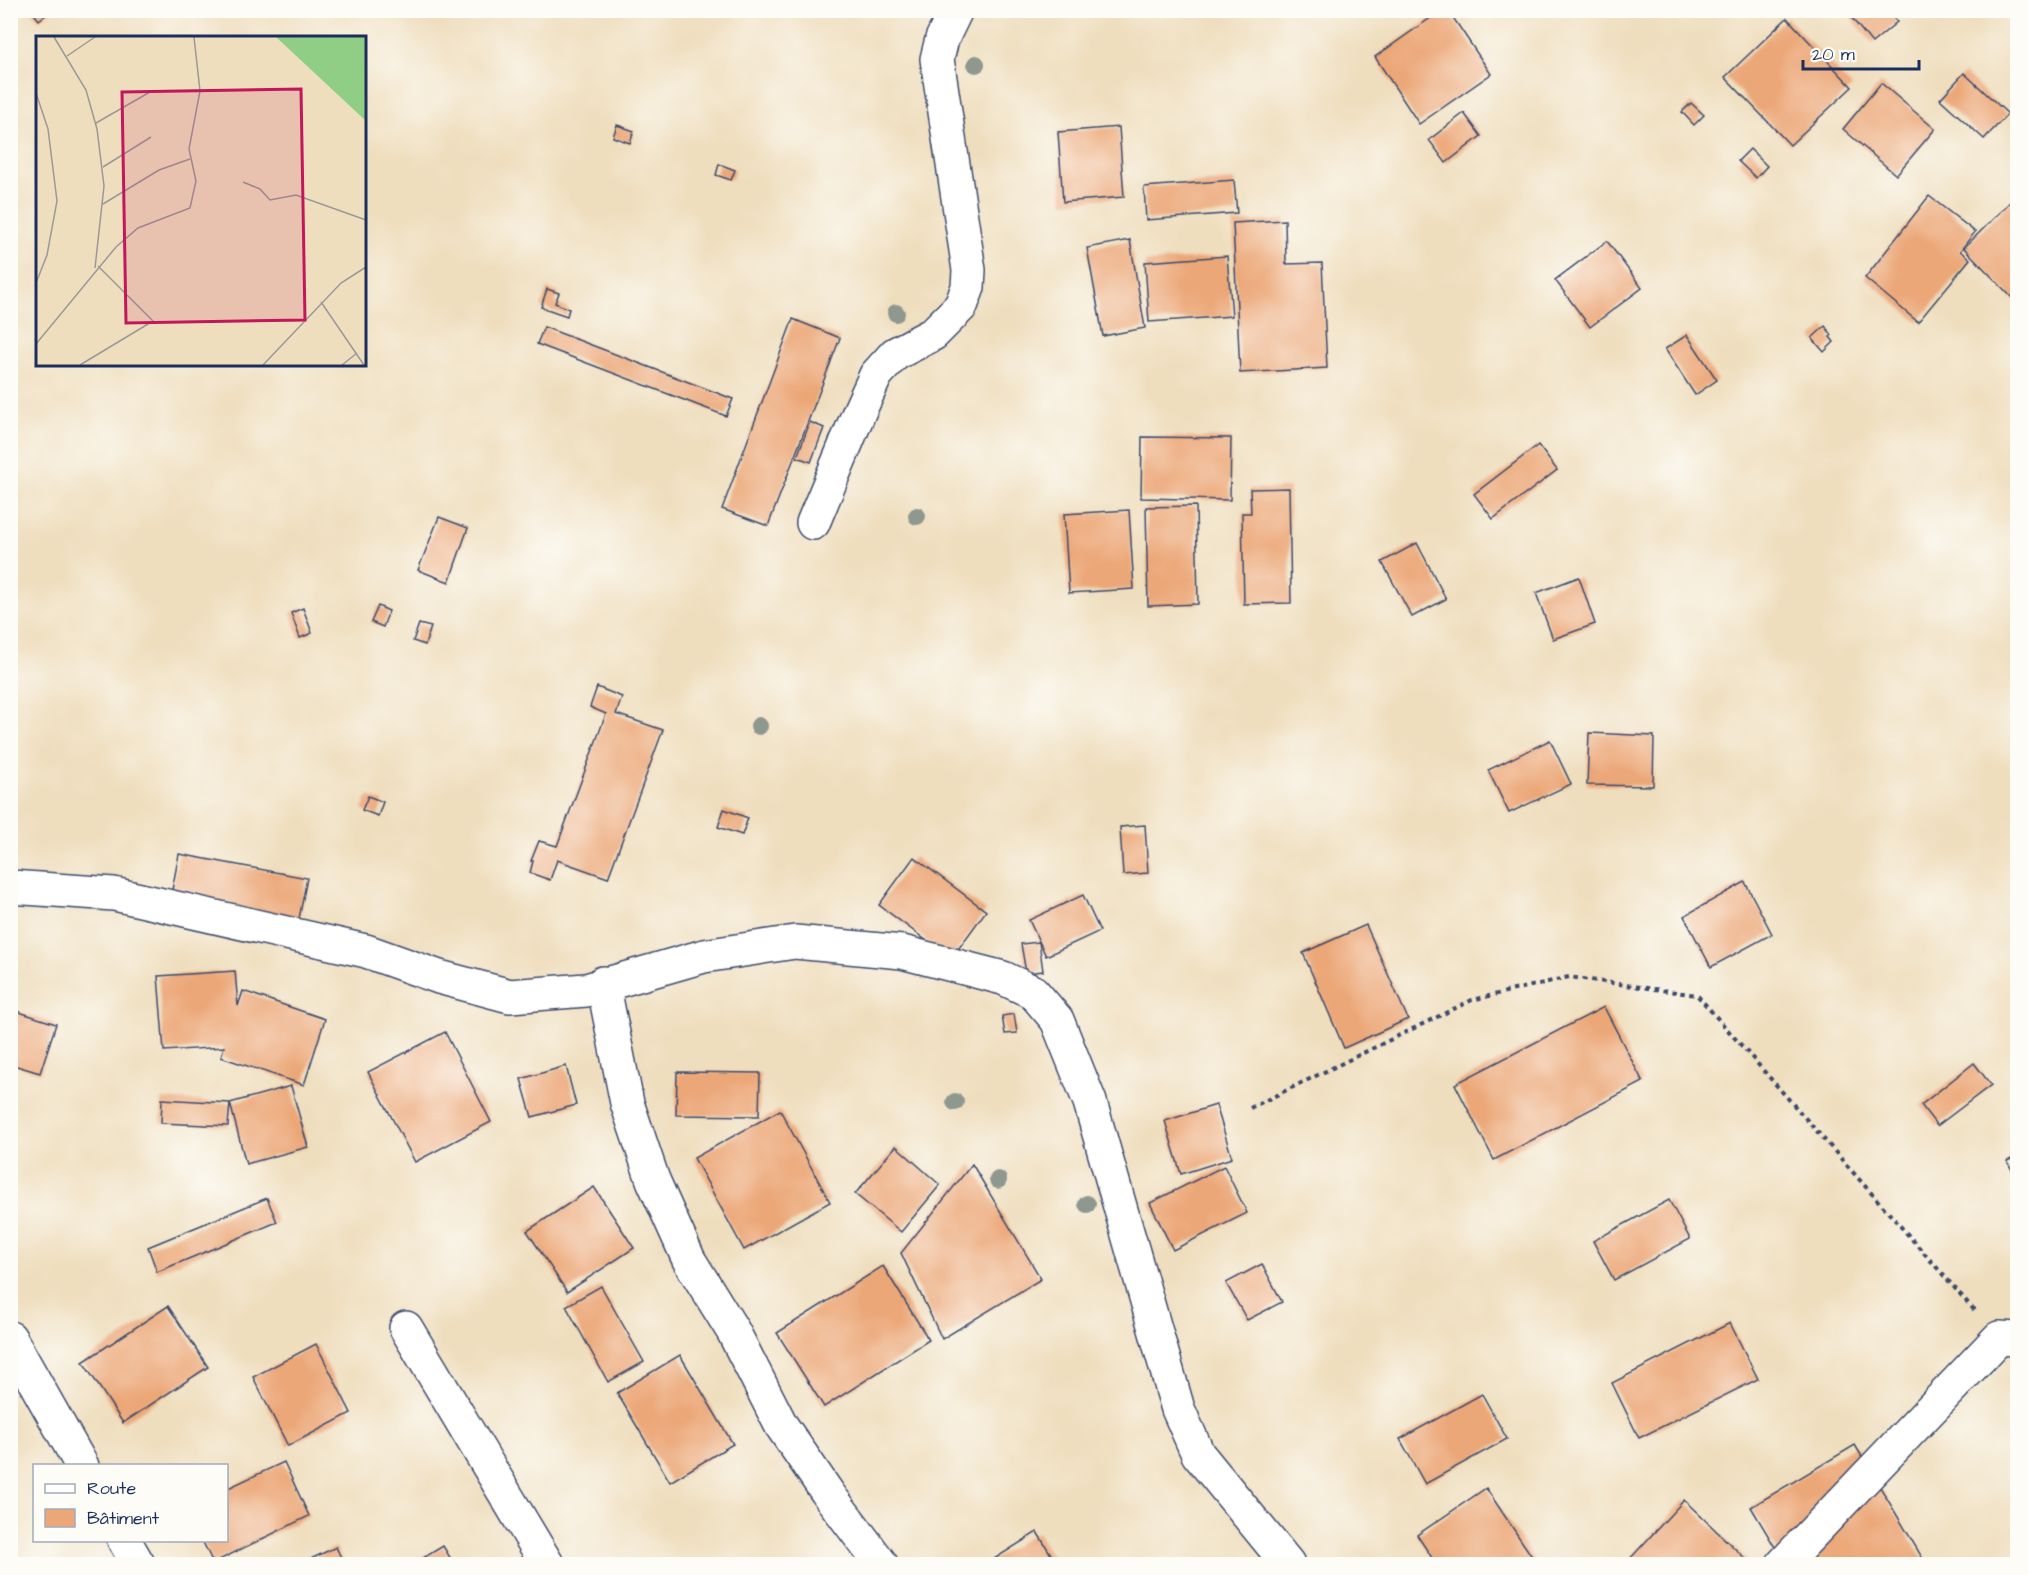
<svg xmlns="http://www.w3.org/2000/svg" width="2028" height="1575" font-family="'Architects Daughter',sans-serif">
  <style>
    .building { fill: #eca778 }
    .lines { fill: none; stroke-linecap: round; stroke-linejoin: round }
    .minor-casing { stroke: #3b496c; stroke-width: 36 }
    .path { stroke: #3b496c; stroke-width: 4; stroke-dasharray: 4.5 4.5; stroke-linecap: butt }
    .minor { stroke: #fff; stroke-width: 33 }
    .tree { fill: #8e988f }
    .inset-road { fill: none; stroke: #9a9898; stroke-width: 1.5 }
    .view { fill: #c2185b; fill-opacity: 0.15; stroke: #c2185b; stroke-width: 3 }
    .inset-edge { fill: none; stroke: #1b2f5e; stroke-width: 3 }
  </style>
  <rect width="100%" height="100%" fill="#fdfcf7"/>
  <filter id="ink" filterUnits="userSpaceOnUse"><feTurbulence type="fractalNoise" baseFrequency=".0167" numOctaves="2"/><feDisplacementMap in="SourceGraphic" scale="12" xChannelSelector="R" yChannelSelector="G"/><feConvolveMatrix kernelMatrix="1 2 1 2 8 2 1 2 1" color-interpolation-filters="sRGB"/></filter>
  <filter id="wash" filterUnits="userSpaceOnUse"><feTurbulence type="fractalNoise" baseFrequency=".008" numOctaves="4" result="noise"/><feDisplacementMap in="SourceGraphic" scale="24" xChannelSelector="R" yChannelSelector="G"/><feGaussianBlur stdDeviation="1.35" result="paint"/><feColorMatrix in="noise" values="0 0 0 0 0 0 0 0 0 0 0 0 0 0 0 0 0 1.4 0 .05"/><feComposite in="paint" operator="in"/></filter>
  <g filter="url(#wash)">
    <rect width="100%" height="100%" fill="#efdebe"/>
    <g id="blocks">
      <g class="building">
        <path d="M31,10H52L39,20Z"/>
        <path d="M1442,10H1448L1491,74L1419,124L1375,57Z"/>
        <path d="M1845,10H1887L1897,22L1872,43Z"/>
        <path d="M1787,18L1852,87L1790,145L1725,77Z"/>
        <path d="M1964,73L2008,114L1984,139L1940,99Z"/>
        <path d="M1881,83L1935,129L1896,175L1843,129Z"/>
        <path d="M1691,103L1704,115L1694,125L1682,112Z"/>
        <path d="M1464,113L1481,136L1446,163L1429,140Z"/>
        <path d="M617,125L634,131L630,143L613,137Z"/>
        <path d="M1119,127L1124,197L1063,202L1058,132Z"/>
        <path d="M1750,149L1767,166L1756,178L1738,161Z"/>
        <path d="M719,164L735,170L731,180L716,175Z"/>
        <path d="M1234,180L1237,213L1146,220L1144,187Z"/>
        <path d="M2018,194V304L1964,248Z"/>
        <path d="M1929,196L1975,232L1960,251L1970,259L1918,322L1865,278Z"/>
        <path d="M1285,220L1286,264L1322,263L1327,368L1240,373L1233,223Z"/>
        <path d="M1130,240L1145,328L1103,336L1087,248Z"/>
        <path d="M1607,241L1642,288L1590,327L1555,280Z"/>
        <path d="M1227,256L1232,316L1149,322L1145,262Z"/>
        <path d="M547,289L559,293L555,303L569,309L567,316L541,307Z"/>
        <path d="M793,319L840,338L768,526L722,509Z"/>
        <path d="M1825,326L1832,335L1830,337L1834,342L1824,352L1812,338Z"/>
        <path d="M544,327L733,399L726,416L537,344Z"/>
        <path d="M1687,335L1717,380L1695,395L1665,349Z"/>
        <path d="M810,422L824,428L811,462L797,457Z"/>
        <path d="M1142,437L1231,438L1230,500L1141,498Z"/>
        <path d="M1538,445L1557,470L1493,519L1474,494Z"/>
        <path d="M1289,488L1291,603L1244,604L1242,513H1251L1250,489Z"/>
        <path d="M1196,506L1198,604L1148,606L1146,507Z"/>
        <path d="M1129,510L1134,589L1069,593L1064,514Z"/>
        <path d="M439,517L468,528L449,582L418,570Z"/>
        <path d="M1417,543L1446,599L1412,617L1382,562Z"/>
        <path d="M1579,577L1595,624L1553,639L1536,593Z"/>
        <path d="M378,606L389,611L383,627L371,622Z"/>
        <path d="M303,608L312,633L300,638L291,613Z"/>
        <path d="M419,624L431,627L425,645L413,641Z"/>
        <path d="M597,687L622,697L616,714L663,730L608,878L557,860L550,880L530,873L533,861H531L539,841L557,846L606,714L590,707Z"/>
        <path d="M1589,733L1654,736L1653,786L1587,785Z"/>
        <path d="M1550,740L1571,784L1509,813L1488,770Z"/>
        <path d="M368,796L383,802L378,816L362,810Z"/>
        <path d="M724,809L748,818L742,835L718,827Z"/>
        <path d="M1145,825L1148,873L1123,875L1120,827Z"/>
        <path d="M179,854L307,878L299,919L171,895Z"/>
        <path d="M914,857L986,911L951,959L879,905Z"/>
        <path d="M1745,882L1772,934L1711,967L1684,916Z"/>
        <path d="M1083,895L1100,931L1046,956L1029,920Z"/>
        <path d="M1366,925L1408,1019L1344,1048L1303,953Z"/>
        <path d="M1039,942L1043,971L1026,973L1021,944Z"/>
        <path d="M235,971L238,1006L243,991L325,1019L304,1085L221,1057L224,1047L164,1051L158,976Z"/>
        <path d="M1604,1007L1643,1082L1494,1160L1455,1084Z"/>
        <path d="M10,1009L56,1024L40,1073L10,1064Z"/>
        <path d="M1014,1014L1017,1033L1005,1034L1002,1016Z"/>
        <path d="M445,1032L491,1122L415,1162L368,1072Z"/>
        <path d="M1974,1063L1991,1085L1937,1126L1921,1105Z"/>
        <path d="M566,1066L576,1105L532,1117L521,1079Z"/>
        <path d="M677,1072L760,1073L759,1116L676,1115Z"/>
        <path d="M291,1086L308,1147L246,1164L230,1103L228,1126L161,1123L162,1099L230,1103Z"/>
        <path d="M1216,1105L1232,1158L1181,1174L1165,1121Z"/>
        <path d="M780,1110L830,1202L744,1250L694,1158Z"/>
        <path d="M896,1146L940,1185L901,1232L855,1194Z"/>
        <path d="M2018,1156V1181L2007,1161Z"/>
        <path d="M972,1164L1041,1279L942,1339L901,1253Z"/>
        <path d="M1224,1166L1247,1213L1173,1250L1150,1203Z"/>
        <path d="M594,1187L634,1248L567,1292L527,1231Z"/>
        <path d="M267,1198L277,1222L157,1272L148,1247Z"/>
        <path d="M1669,1200L1690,1239L1614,1280L1593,1241Z"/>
        <path d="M1262,1264L1282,1302L1247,1320L1226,1283Z"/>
        <path d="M883,1266L929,1340L824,1407L777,1333Z"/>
        <path d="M601,1286L644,1362L608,1382L566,1306Z"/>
        <path d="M168,1306L208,1367L123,1423L83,1362Z"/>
        <path d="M1730,1323L1758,1379L1639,1438L1612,1383Z"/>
        <path d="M316,1344L351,1413L288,1446L253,1377Z"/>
        <path d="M680,1355L733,1444L670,1482L617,1393Z"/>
        <path d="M1482,1394L1507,1439L1425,1484L1400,1439Z"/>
        <path d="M1855,1445L1926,1564H1785L1751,1507Z"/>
        <path d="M284,1462L309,1516L213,1563L202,1540H226V1489Z"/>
        <path d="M1486,1488L1537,1564H1436L1417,1535Z"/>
        <path d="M1684,1500L1751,1564H1630L1627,1562Z"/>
        <path d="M1037,1532L1057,1564H986Z"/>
        <path d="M443,1546L454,1564H413Z"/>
        <path d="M336,1547L344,1564H300Z"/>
      </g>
    </g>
  </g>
  <g filter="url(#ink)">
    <use href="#blocks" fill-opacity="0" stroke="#3b496c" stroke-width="1.5"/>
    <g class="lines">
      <defs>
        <g id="minor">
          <path d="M813,523L860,410L876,375L895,354L933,334L961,306L968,287L969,270L937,59L942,39L956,10"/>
          <path d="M10,887L114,894L366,951L439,977L510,996L586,990L704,956L795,942L902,952L1003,978L1033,992L1057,1020L1090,1102L1178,1409L1198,1454L1288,1564"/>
          <path d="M603,983L627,1103L653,1180L689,1260L733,1331L781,1425L829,1495L881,1564"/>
          <path d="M406,1328L547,1564"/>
          <path d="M10,1338L82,1466"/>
          <path d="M124,1540L138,1564"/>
          <path d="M1783,1564L1999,1338L2018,1339"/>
        </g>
      </defs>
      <use href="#minor" class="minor-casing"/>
      <path class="path" d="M1250,1108L1472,1000L1569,977L1697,995L1975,1311"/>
      <use href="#minor" class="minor"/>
    </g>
    <g class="tree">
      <circle cx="976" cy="64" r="9"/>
      <circle cx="896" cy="313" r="9"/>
      <circle cx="917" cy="516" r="9"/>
      <circle cx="759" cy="726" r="9"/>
      <circle cx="955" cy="1102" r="9"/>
      <circle cx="998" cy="1180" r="9"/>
      <circle cx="1087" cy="1204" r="9"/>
    </g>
  </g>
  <g transform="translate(36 36)">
    <rect width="330" height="330" fill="#efdebe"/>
    <path d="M240,1H330V85Z" fill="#8fce84"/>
    <path class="inset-road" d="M18,1L50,54L61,93L68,150L59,232M31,20L59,1M0,57L12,93L21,165L11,219L0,247M60,87L114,56M67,131L115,101M207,146L224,153L234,164L260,159L330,184M67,168L123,134L154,123M285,266L328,329M0,308L80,211L102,192L154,172L160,145L153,113L164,55L158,1M44,329L117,285L62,230M227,329L305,247L330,231M306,329L321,317"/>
    <path class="view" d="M265,53L269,284L90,287L86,56Z"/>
    <rect width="330" height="330" class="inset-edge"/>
  </g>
  <rect width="2028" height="1575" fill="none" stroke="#fdfcf7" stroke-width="36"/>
  <rect x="33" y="1464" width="195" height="78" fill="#fdfcf7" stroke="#a3aaba" stroke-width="1.5"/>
  <rect x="45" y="1484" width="30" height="9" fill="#ffffff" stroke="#a3aaba" stroke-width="1.5"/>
  <text x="87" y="1494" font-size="18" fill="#1b2f5e">Route</text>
  <rect x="45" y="1509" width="30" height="18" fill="#eca778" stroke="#a3aaba" stroke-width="1.5"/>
  <text x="87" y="1524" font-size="18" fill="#1b2f5e">Bâtiment</text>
  <path d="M1803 60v9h116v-9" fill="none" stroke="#1b2f5e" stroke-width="3"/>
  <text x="1812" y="60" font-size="18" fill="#1b2f5e" stroke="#fdfcf7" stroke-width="4.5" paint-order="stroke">20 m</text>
</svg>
